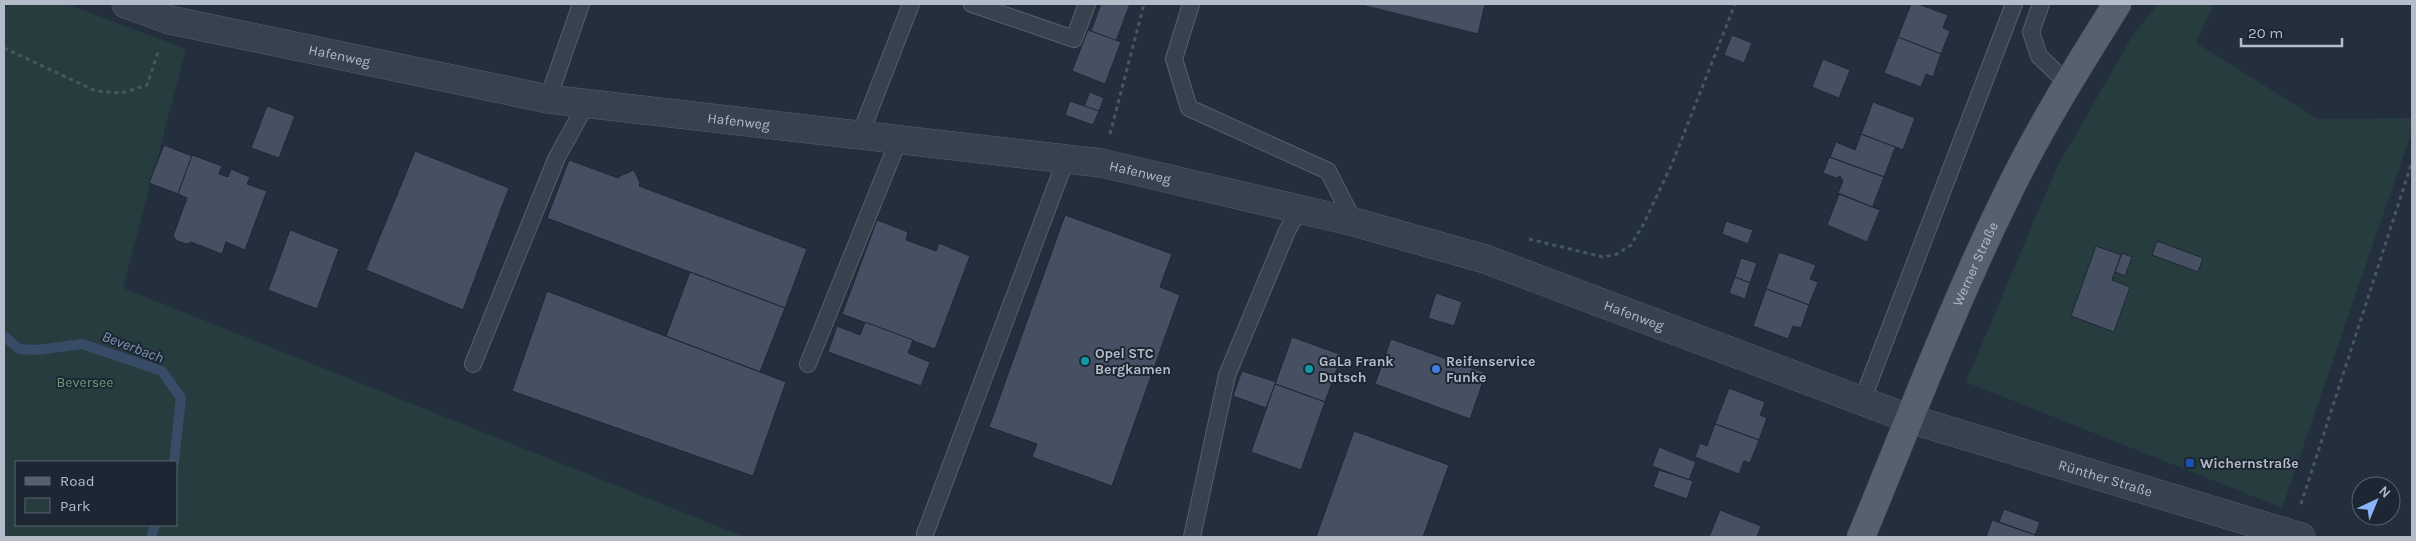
<svg xmlns="http://www.w3.org/2000/svg" width="2416" height="541" font-family="Karla,sans-serif">
  <style>
    .green { fill: #263c3f; fill-rule: evenodd }
    .lines { fill: none; stroke-linecap: round; stroke-linejoin: round }
    .stream { stroke: #394c67; stroke-width: 10 }
    .building { fill: #455162; stroke: #1f2835 }
    .lane-casing { stroke: #565f6c; stroke-width: 18 }
    .street-casing { stroke: #565f6c; stroke-width: 29 }
    .primary-casing { stroke: #414a57; stroke-width: 29 }
    .path { stroke: #44595c; stroke-width: 3; stroke-dasharray: 4 4; stroke-linecap: butt }
    .lane { stroke: #38414e; stroke-width: 16 }
    .street { stroke: #38414e; stroke-width: 28 }
    .primary { stroke: #56606e; stroke-width: 28 }
    .culture-dot { fill: #0f9aa8; stroke: #1d2633; stroke-width: 2 }
    .shop-dot { fill: #3f7fe0; stroke: #1d2633; stroke-width: 2 }
    .transit-dot { fill: #1a4fb4; stroke: #1d2633; stroke-width: 2 }
    .labels { text-anchor: middle; stroke-width: 4; stroke-linejoin: round; paint-order: stroke }
    .street-label { font-size: 14px; fill: #b4bcc9; stroke: #1d2633 }
    .poi-label { font-size: 14px; font-weight: bold; fill: #b4bcc9; stroke: #1d2633; text-anchor: start }
    .park-label { font-size: 14px; fill: #6b9a76; stroke: #1d2633 }
    .water-label { font-size: 15px; font-style: italic; fill: #7c92b1; stroke: #1d2633 }
  </style>
  <rect width="100%" height="100%" fill="#242f3e"/>
  <g class="green">
    <path d="M4,4H67L186,49L123,288L744,537H4ZM16,462H176V525H16Z"/>
    <path d="M2158,4H2214L2196,43L2318,119L2412,118V131L2282,508L1966,382L2056,169L2133,35Z"/>
  </g>
  <g class="lines">
    <g class="stream">
      <path d="M4,336L19,349L37,350L82,344L162,371L181,398L174,462"/>
      <path d="M151,537L155,525"/>
    </g>
  </g>
  <g class="building">
    <path d="M1101,4H1130L1116,41L1091,31Z"/>
    <path d="M1358,4H1485L1478,34Z"/>
    <path d="M1911,4H1918L1948,15L1943,28L1950,31L1941,54L1898,37Z"/>
    <path d="M1088,30L1121,42L1105,84L1072,71Z"/>
    <path d="M1732,35L1752,43L1744,63L1724,55Z"/>
    <path d="M1898,37L1941,54L1933,77L1926,74L1921,87L1884,73Z"/>
    <path d="M1823,59L1850,70L1839,98L1812,87Z"/>
    <path d="M1090,92L1104,98L1099,111L1084,106Z"/>
    <path d="M1070,101L1099,111L1093,125L1065,115Z"/>
    <path d="M1873,102L1915,118L1903,150L1861,134Z"/>
    <path d="M267,106L295,116L279,158L251,148Z"/>
    <path d="M1861,134L1903,150L1902,151L1895,148L1884,177L1830,157L1836,142L1855,150Z"/>
    <path d="M164,145L192,156L178,194L149,183Z"/>
    <path d="M415,151L509,188L463,310L366,270Z"/>
    <path d="M192,155L222,166L219,174L228,177L231,169L250,177L247,184L267,191L245,250L226,242L222,254L191,242L187,244L177,241L173,236L187,198L178,194Z"/>
    <path d="M1829,157L1884,177L1873,206L1880,210L1838,193L1843,181L1840,176L1836,178L1823,173Z"/>
    <path d="M569,160L618,178L620,176L634,170L640,183L639,186L807,249L785,308L547,218Z"/>
    <path d="M1839,194L1880,210L1867,242L1827,225Z"/>
    <path d="M1065,215L1172,254L1160,287L1180,295L1112,486L1032,457L1037,444L989,427Z"/>
    <path d="M877,220L908,232L906,240L936,251L939,243L970,256L935,349L842,314Z"/>
    <path d="M1726,221L1753,230L1748,244L1722,234Z"/>
    <path d="M290,230L339,249L317,309L268,290Z"/>
    <path d="M2157,241L2203,258L2198,272L2152,255Z"/>
    <path d="M2096,246L2121,255L2112,280L2130,287L2114,332L2071,316Z"/>
    <path d="M1779,252L1816,265L1810,279L1818,282L1809,305L1766,289Z"/>
    <path d="M2122,253L2132,257L2125,276L2115,272Z"/>
    <path d="M1741,258L1757,263L1750,283L1735,277Z"/>
    <path d="M690,272L785,308L760,372L666,336Z"/>
    <path d="M1735,277L1750,283L1745,299L1729,293Z"/>
    <path d="M1766,289L1809,305L1801,328L1793,326L1788,339L1753,326Z"/>
    <path d="M547,291L786,382L753,476L512,391Z"/>
    <path d="M1436,293L1462,302L1454,326L1428,318Z"/>
    <path d="M865,322L913,340L908,353L930,362L921,386L828,352L837,326L860,335Z"/>
    <path d="M1292,337L1342,355L1325,402L1275,384Z"/>
    <path d="M1391,339L1486,373L1470,419L1375,384Z"/>
    <path d="M1242,371L1276,382L1266,408L1233,396Z"/>
    <path d="M1275,384L1325,402L1301,470L1251,452Z"/>
    <path d="M1729,388L1765,402L1760,415L1767,418L1759,440L1715,424Z"/>
    <path d="M1715,424L1759,440L1750,463L1744,461L1739,474L1695,457L1700,443L1707,446Z"/>
    <path d="M1354,431L1449,465L1423,537H1316Z"/>
    <path d="M1659,447L1696,462L1689,480L1652,466Z"/>
    <path d="M1659,470L1693,481L1687,499L1653,487Z"/>
    <path d="M2004,509L2040,522L2035,535L1999,522Z"/>
    <path d="M1720,510L1761,526L1757,537H1709Z"/>
    <path d="M1992,520L2035,535V537H1986Z"/>
  </g>
  <g class="lines">
    <defs>
      <g id="lane">
        <path d="M972,4L1074,39L1087,4"/>
        <path d="M1191,4L1174,59L1189,108L1328,171L1354,222"/>
        <path d="M2041,4L2031,32L2039,56L2067,83"/>
        <path d="M548,99L581,4"/>
        <path d="M860,135L911,4"/>
        <path d="M473,364L557,157L587,103"/>
        <path d="M808,364L899,139"/>
        <path d="M1862,401L2014,4"/>
        <path d="M925,534L1066,159"/>
        <path d="M1192,537L1227,375L1287,231L1300,209"/>
      </g>
      <g id="street">
        <path id="s1" d="M126,4L170,20L548,99L1101,163L1354,222L1485,259L1910,419L2301,537"/>
      </g>
      <g id="primary">
        <path id="s2" d="M1861,537C1908,424 1952,307 2006,197C2038,130 2078,66 2117,4"/>
      </g>
    </defs>
    <use href="#lane" class="lane-casing"/>
    <use href="#street" class="street-casing"/>
    <use href="#primary" class="primary-casing"/>
    <g class="path">
      <path d="M4,48L96,91L122,93L147,85L159,49"/>
      <path d="M1110,134L1144,4"/>
      <path d="M1529,239L1603,257L1617,254L1631,245L1643,225L1672,164L1735,4"/>
      <path d="M2301,504L2412,162"/>
    </g>
    <use href="#lane" class="lane"/>
    <use href="#street" class="street"/>
    <use href="#primary" class="primary"/>
  </g>
  <g class="culture-dot">
    <circle cx="1085" cy="361" r="5"/>
    <circle cx="1309" cy="369" r="5"/>
  </g>
  <circle class="shop-dot" cx="1436" cy="369" r="5"/>
  <rect class="transit-dot" x="2185" y="458" width="10" height="10" rx="2.5"/>
  <g class="labels">
    <g class="street-label">
      <text dy="5" stroke="none"><textPath href="#s1" startOffset="220">Hafenweg</textPath></text>
      <text dy="5" stroke="none"><textPath href="#s1" startOffset="625">Hafenweg</textPath></text>
      <text dy="5" stroke="none"><textPath href="#s1" startOffset="1030">Hafenweg</textPath></text>
      <text dy="5" stroke="none"><textPath href="#s2" startOffset="296">Werner Straße</textPath></text>
      <text dy="5" stroke="none"><textPath href="#s1" startOffset="1545">Hafenweg</textPath></text>
      <text dy="5" stroke="none"><textPath href="#s1" startOffset="2044">Rünther Straße</textPath></text>
    </g>
    <g class="poi-label">
      <text x="1095" y="358">Opel STC<tspan x="1095" dy="16">Bergkamen</tspan></text>
      <text x="1319" y="366">GaLa Frank<tspan x="1319" dy="16">Dutsch</tspan></text>
      <text x="1446" y="366">Reifenservice<tspan x="1446" dy="16">Funke</tspan></text>
      <text x="2200" y="468">Wichernstraße</text>
    </g>
    <g class="park-label">
      <text x="85" y="387">Beversee</text>
    </g>
    <g class="water-label">
      <text transform="translate(133 347) rotate(21)" y="5">Beverbach</text>
    </g>
  </g>
  <rect width="2416" height="541" fill="none" stroke="#b4bcc9" stroke-width="10"/>
  <rect x="15" y="461" width="162" height="65" fill="#1d2633" stroke="#59626f"/>
  <rect x="25" y="477" width="25" height="8" fill="#56606e" stroke="#59626f"/>
  <text x="60" y="486" font-size="15" fill="#b4bcc9">Road</text>
  <rect x="25" y="498" width="25" height="15" fill="#263c3f" stroke="#59626f"/>
  <text x="60" y="511" font-size="15" fill="#b4bcc9">Park</text>
  <g transform="translate(2376 501) rotate(44)"><circle r="24" fill="#1d2633" stroke="#59626f"/>
  <path d="M0-4L9 19L0 12L-9 19Z" fill="#8ab4f8"/>
  <text y="-8" font-size="14" font-weight="bold" text-anchor="middle" fill="#b4bcc9">N</text>
  </g>
  <path d="M2241 38v8h101v-8" fill="none" stroke="#b4bcc9" stroke-width="2.5"/>
  <text x="2248" y="38" font-size="15" fill="#b4bcc9" stroke="#1d2633" stroke-width="4" paint-order="stroke">20 m</text>
</svg>
